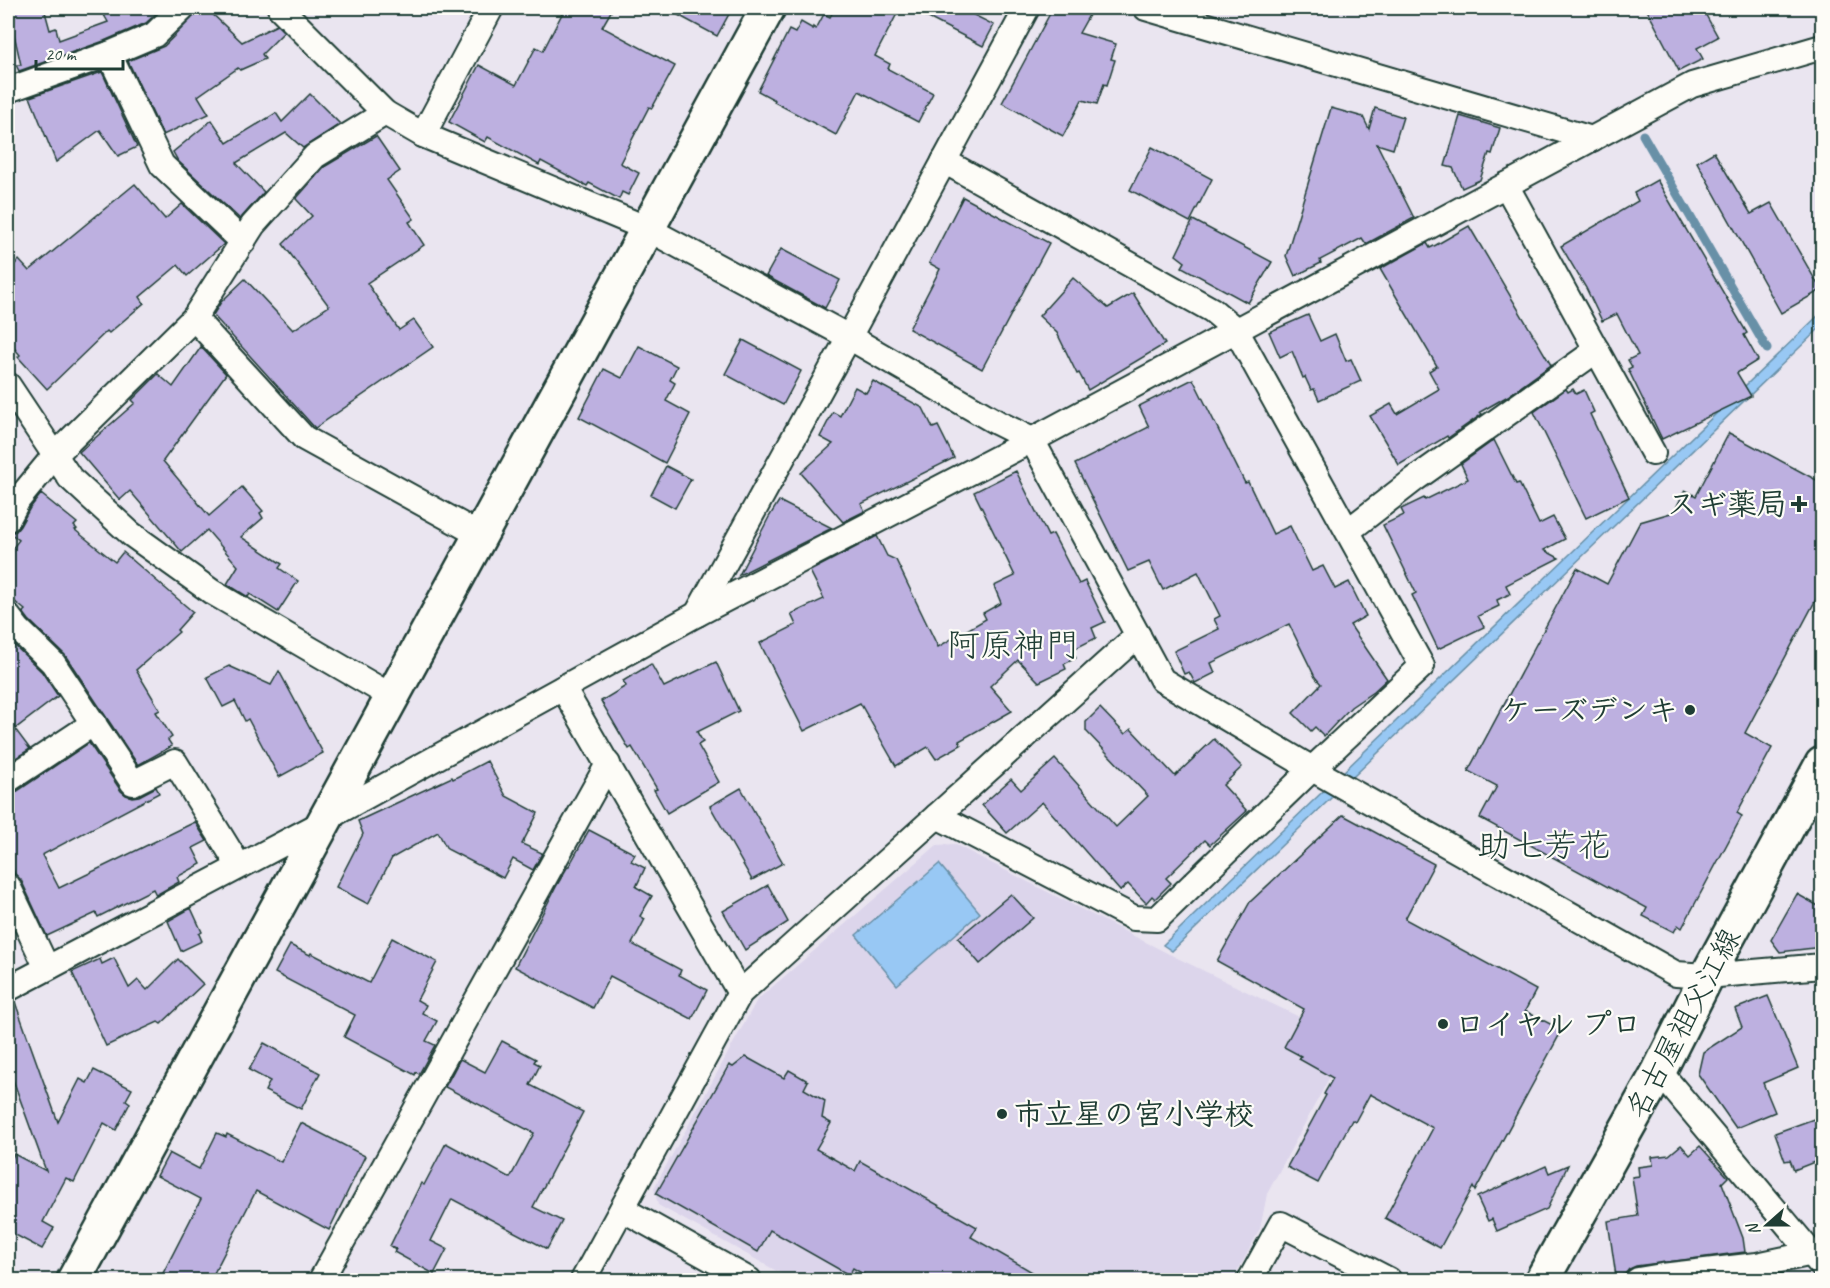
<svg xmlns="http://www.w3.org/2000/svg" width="1830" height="1288" font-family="Caveat,'Klee One',sans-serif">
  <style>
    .built { fill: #dcd5eb }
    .water { fill: #98c8f4; stroke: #6890a7; stroke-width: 1.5 }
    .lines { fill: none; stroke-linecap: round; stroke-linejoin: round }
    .stream { stroke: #6890a7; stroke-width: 9 }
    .building { fill: #bdb0e0; stroke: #1f3d34; stroke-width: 1.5 }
    .street-casing { stroke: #1f3d34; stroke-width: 28 }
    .secondary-casing { stroke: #1f3d34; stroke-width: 38 }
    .primary-casing { stroke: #1f3d34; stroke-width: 38 }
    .street { stroke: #fdfcf7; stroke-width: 24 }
    .secondary { stroke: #fdfcf7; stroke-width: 33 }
    .primary { stroke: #fdfcf7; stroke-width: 33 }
    .poi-dot { fill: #1f3d34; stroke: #fdfcf7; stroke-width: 2 }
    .labels { text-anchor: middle; stroke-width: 4.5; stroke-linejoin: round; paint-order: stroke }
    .poi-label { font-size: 30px; font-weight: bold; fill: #1f3d34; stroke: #fdfcf7; text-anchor: end }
    .street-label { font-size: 30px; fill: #1f3d34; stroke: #fdfcf7 }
    .quarter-label { font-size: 33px; fill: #1f3d34; stroke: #fdfcf7 }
  </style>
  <rect width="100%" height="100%" fill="#eae5f0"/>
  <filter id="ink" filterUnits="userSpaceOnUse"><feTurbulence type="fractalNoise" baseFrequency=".0167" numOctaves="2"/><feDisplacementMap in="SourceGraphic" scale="12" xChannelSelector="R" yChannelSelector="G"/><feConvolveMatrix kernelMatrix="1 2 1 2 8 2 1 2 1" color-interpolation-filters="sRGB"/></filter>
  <g filter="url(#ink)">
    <path class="built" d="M954,844L1167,953L1349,1041L1267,1194L1260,1229L1233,1280H793L658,1205L654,1188L757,1000L937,845Z"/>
    <g class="water">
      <path d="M1822,312V326L1172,951L1163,945Z"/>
      <path d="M939,864L980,913L897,985L856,935Z"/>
    </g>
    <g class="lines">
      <path class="stream" d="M1643,135L1767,349"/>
    </g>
    <g class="building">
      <path d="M8,8H44L50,30L56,28L59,40L108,22L100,8H160L161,9L146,23L104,41L19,71L16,65H21Z"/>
      <path d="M196,8H206L242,42L277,25L284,32L262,54L265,59L240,70L238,68L198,96L209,114L163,135L128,61L164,46L192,18Z"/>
      <path d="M565,8H613L602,27L675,66L652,108L649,107L620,163L639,173L628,195L622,192L619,199L589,183L587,186L541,161L539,165L488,137L485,142L449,122L479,65L516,85L536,47L543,51Z"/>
      <path d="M665,8H717L729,14L717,36Z"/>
      <path d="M835,8H900L875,56L890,64L888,69L933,93L918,122L859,91L836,135L774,102L775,100L758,91L789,30L795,33L801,22L813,29V27L816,29L824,14L830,17Z"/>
      <path d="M909,8H960L994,25L983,46Z"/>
      <path d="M1053,8H1075L1089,15L1079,33L1116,44L1111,59L1115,60L1107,85L1104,84L1097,104L1082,100L1063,136L1002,103Z"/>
      <path d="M1646,8H1702L1718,37L1697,48L1703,59L1679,71Z"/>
      <path d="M102,72L137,147L118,156L100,130L56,162L30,97Z"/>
      <path d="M310,94L340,124L303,148L286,133L236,163L264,192L240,219L178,161L173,152L212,120L227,143L276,113L282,122Z"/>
      <path d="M1331,108L1363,117L1369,129L1375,108L1403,117L1393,149L1377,144L1414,218L1366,244L1362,238L1320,260L1321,263L1295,276L1286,256Z"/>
      <path d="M1460,116L1500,128L1492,154L1489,153L1480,180L1462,188L1453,168L1445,166Z"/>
      <path d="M376,136L400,171L387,180L414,219L409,222L424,245L367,283L399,330L414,320L433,347L315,428L213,315L221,302L245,279L293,330L329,306L283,244L312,216L296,199L324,167Z"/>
      <path d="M1152,147L1212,179L1190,222L1130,190Z"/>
      <path d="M1714,152L1751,214L1771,203L1821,290L1781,313L1697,162Z"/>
      <path d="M1657,180L1747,333L1744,335L1758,360L1737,373L1751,396L1662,439L1628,369L1632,367L1628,360L1638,355L1617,314L1602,321L1586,288L1561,246L1638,201L1634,193Z"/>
      <path d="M135,184L165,219L182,204L224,244L187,276L178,265L140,297L144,303L109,333L107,331L47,389L18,357L20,355L8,341V271L19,260L29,271Z"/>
      <path d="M963,197L1049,243L982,369L909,329L940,269L929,263Z"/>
      <path d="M1193,220L1272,262L1248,303L1182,267L1185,262L1176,255Z"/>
      <path d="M1469,226L1551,365L1508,396L1480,412L1482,414L1448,438L1447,436L1399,465L1370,416L1391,404L1397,414L1439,389L1429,371L1437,366L1380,269L1427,243L1430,248L1436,245Z"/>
      <path d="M781,249L840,280L825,308L766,276Z"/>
      <path d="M1073,278L1108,308L1133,293L1165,344L1088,390L1079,373L1077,374L1057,333L1039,316Z"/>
      <path d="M1308,315L1320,341L1335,334L1346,361L1351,359L1361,381L1319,400L1314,389L1311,390L1305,377L1303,378L1292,351L1280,357L1269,332Z"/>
      <path d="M743,340L801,371L783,405L725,374Z"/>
      <path d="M639,346L677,366L670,380L675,383L666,401L690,414L665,463L579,417L604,369L622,378Z"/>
      <path d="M201,347L226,374L163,461L209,516L242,487L263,511L260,513L263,518L241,537L282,564L279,568L298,581L278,612L250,594L248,597L227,584L238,566L207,530L182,552L130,491L120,500L79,452L135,403L132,400L158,374L173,387Z"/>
      <path d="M1193,379L1245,483L1248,482L1273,534L1290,526L1312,571L1323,566L1335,589L1349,582L1366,616L1350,625L1387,679L1373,692L1351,707L1324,736L1315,727L1311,731L1293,713L1321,684L1315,677L1289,624L1211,663L1215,673L1195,683L1189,672L1184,674L1174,651L1219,629L1214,619L1220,616L1198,572L1163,590L1149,562L1128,571L1075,464L1149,427L1139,406Z"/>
      <path d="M873,381L923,408L933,428L938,426L954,458L861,504L865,511L843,522L801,473L833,444L820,437L833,412L840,416L855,387L866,393Z"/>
      <path d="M1566,389L1568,392L1573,389L1576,394L1584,390L1594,412L1590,414L1629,497L1586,518L1534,412Z"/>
      <path d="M1729,433L1822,483V588L1745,733L1772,748L1737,813L1742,816L1682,928L1678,925L1674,932L1643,916L1647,908L1480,818L1497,786L1468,771L1577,568L1607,584L1640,522L1674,512L1685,490L1696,496Z"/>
      <path d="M1494,440L1516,484L1519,483L1539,524L1553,517L1565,539L1544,550L1559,558L1506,585L1510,594L1497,600L1499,606L1478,616L1484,627L1438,649L1412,595L1416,593L1383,525L1404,515L1401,509L1424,498L1425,500L1468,479L1461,464Z"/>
      <path d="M666,466L691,479L675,508L651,495Z"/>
      <path d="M1016,471L1048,536L1053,534L1079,584L1085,581L1105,622L1092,628L1096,638L1072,650L1076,658L1064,664L1066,669L1039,682L1018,660L990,686L1012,711L959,741L961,745L936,759L928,747L896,766L860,703L804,731L760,643L796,625L791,614L824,599L810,571L877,536L887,556L896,560L938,647L986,619L983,613L1001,603L994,586L1015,576L974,492Z"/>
      <path d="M41,494L77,523L74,526L77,529L75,530L115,562L123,552L193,612L177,630L179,632L136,670L160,710L156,712L172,737L168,740L172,746L138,765L65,655L29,620L23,612L25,610L8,596V554L19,540L10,533L16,531L20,526L30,508Z"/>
      <path d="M779,501L832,528L739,575L769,517Z"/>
      <path d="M13,644L42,672L58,696L15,729L30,749L8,763V649Z"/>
      <path d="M716,662L739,711L697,732L703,742L698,745L719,782L667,813L654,790L657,789L632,747L629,749L601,701L626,686L623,681L651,664L664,687Z"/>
      <path d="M229,666L271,685L279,671L323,753L279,777L248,719L245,721L235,701L223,707L207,677Z"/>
      <path d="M1100,708L1125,734L1131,729L1175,776L1214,739L1242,767L1223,785L1247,811L1210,845L1205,840L1166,878L1171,883L1155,899L1152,896L1146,903L1128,884L1120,891L1042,802L1007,833L982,805L1011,779L1021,790L1055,759L1116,827L1148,796L1086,731V722Z"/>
      <path d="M89,743L121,791L126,795L132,797L139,796L156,787L159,793L42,855L59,888L195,822L207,841L193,848L201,864L177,877L179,882L156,895L153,889L98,917L96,913L47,936L21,880L15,874L8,857V794L16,792Z"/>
      <path d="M487,761L506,796L538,813L522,844L542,853L533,870L513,859L503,878L447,849L438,832L392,858L368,904L336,887L363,834L358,821L452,777L453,779Z"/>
      <path d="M741,788L783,863L752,880L710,806Z"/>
      <path d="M1343,815L1434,864L1405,919L1536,990L1525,1011L1562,1030L1475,1191L1473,1187L1440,1248L1385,1218L1433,1128L1370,1094L1355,1122L1352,1120L1318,1183L1287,1167L1326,1095L1324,1094L1333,1078L1299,1059L1301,1056L1284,1047L1304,1009L1217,961L1250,902Z"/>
      <path d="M589,830L635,854L631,861L645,868L636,887L652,896L640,916L645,919L632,944L681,970L679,975L707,990L692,1019L610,976L593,1008L515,967L557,885L568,866H569Z"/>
      <path d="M768,885L788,922L745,950L723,911Z"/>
      <path d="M1011,894L1033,918L980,964L958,938Z"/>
      <path d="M1797,894L1822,908V947L1780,952L1771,940Z"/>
      <path d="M191,908L202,932L199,934L202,941L181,951L168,921Z"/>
      <path d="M392,938L437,962L417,1000L426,1005L422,1013L437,1021L426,1041L435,1045L419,1074L416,1072L415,1075L344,1037L355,1015L275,973L290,945L310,955L311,953L369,983Z"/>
      <path d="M114,958L129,988L138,980L147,990L178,959L203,984L161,1024L158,1022L106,1046L72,972L100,959L102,964Z"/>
      <path d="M1768,996L1798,1068L1763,1083L1775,1112L1736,1128L1698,1074L1703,1052L1742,1027L1735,1009Z"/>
      <path d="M15,1002L58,1122L80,1079L87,1083L94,1070L132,1089L126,1100L130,1103L116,1130L104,1123L74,1182L66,1178L43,1222L54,1228L42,1249L8,1231V1166L14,1154L46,1171L8,1066V1003Z"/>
      <path d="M502,1041L536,1059L534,1062L540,1065L530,1085L583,1112L533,1207L562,1221L547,1249L452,1199L431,1241L447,1249L434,1274L394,1252L396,1249L390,1246L421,1183L424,1185L446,1143L510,1178L534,1133L445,1087L460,1059L485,1072Z"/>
      <path d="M264,1043L320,1073L301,1109L265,1091L270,1081L249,1070Z"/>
      <path d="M746,1057L784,1078L789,1070L808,1081L804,1089L825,1101L822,1118L831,1123L816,1149L855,1171L860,1161L977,1227L971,1237L1048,1281H875L853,1268L849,1275L770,1230L758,1252L656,1194L729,1065L733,1067Z"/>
      <path d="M1822,1116V1159L1794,1170L1790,1160L1785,1161L1775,1133Z"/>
      <path d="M301,1123L365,1156L329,1230L256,1191L210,1281H159L201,1199L157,1176L169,1153L199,1169L217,1133L226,1137L227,1134L281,1162Z"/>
      <path d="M1681,1145L1690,1155L1700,1146L1728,1177L1722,1183L1743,1238L1745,1252L1636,1266L1629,1269L1625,1274L1616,1276L1608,1221L1638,1216L1632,1177L1639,1176L1638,1167L1653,1165L1652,1157L1669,1155Z"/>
      <path d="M1568,1165L1547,1209L1497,1231L1492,1219L1488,1221L1477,1197L1546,1166L1549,1173Z"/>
    </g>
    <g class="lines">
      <defs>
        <g id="street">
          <path d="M280,8L385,113L423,135L648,229L849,337L998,423L1032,440L1162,680L1321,774L1676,974L1707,976L1822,966"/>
          <path d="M1146,8L1592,139"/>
          <path d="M109,54L162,165L243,242"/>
          <path d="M8,90L109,54L154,35L182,8"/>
          <path d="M423,135L491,8"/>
          <path d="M1506,185L1653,453"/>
          <path d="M194,318L304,438L480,535"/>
          <path d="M8,385L70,478L131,534L212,592L391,696"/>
          <path d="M8,519L18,500L55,455L194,318L253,225L315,156L385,113"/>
          <path d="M1348,531L1415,479L1597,350"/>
          <path d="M697,614L849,337L1027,8"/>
          <path d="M8,616L18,629L53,663L133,783L175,762L239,866"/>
          <path d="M563,688L740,993"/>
          <path d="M8,780L94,723"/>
          <path d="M937,816L1134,918L1157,919L1312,769L1422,666L1236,330L1212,310L944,161"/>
          <path d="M325,819L697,614L1032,440L1692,85L1822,47"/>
          <path d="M8,886L47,968"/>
          <path d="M8,989L324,822"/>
          <path d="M1659,1071L1822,1266"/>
          <path d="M622,1209L749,1280"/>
          <path d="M321,1280L608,764"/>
          <path d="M583,1280L740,993L1138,635"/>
          <path d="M1250,1280L1281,1224L1389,1280"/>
          <path d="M1638,1280L1662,1276L1757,1265L1822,1251"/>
        </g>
        <path id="secondary" d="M74,1280L768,8"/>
        <path id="primary" d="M1542,1280L1659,1071L1707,976L1822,764"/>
      </defs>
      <use href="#street" class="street-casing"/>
      <use href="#secondary" class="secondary-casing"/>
      <use href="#primary" class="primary-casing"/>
      <use href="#street" class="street"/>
      <use href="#secondary" class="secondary"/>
      <use href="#primary" class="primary"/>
    </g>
  </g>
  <g class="poi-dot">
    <path d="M1796 495h6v6h6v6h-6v6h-6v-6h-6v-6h6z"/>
    <circle cx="1690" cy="710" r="6"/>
    <circle cx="1443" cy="1024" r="6"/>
    <circle cx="1002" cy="1114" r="6"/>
  </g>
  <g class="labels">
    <g class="poi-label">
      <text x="1787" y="514">スギ薬局</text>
      <text x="1678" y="720">ケーズデンキ</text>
      <text x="1455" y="1034" text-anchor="start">ロイヤル プロ</text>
      <text x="1014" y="1124" text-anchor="start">市立星の宮小学校</text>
    </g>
    <g class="street-label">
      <text transform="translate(1683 1023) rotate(-62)" y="10">名古屋祖父江線</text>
    </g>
    <g class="quarter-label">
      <text x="1013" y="656">阿原神門</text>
      <text x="1544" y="856">助七芳花</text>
    </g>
  </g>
  <rect width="1830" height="1288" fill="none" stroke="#fdfcf7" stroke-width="30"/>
  <rect x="15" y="15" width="1800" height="1258" fill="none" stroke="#1f3d34" stroke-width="2" filter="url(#ink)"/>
  <g transform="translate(1767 1225) rotate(249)" stroke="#fdfcf7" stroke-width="4.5" paint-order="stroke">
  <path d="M0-4.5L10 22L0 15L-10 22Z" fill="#1f3d34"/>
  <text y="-9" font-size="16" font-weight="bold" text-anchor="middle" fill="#1f3d34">N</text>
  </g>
  <path d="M36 60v9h87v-9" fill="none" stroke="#1f3d34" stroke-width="3"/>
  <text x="45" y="60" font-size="18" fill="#1f3d34" stroke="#fdfcf7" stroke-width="4.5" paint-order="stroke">20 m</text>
</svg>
